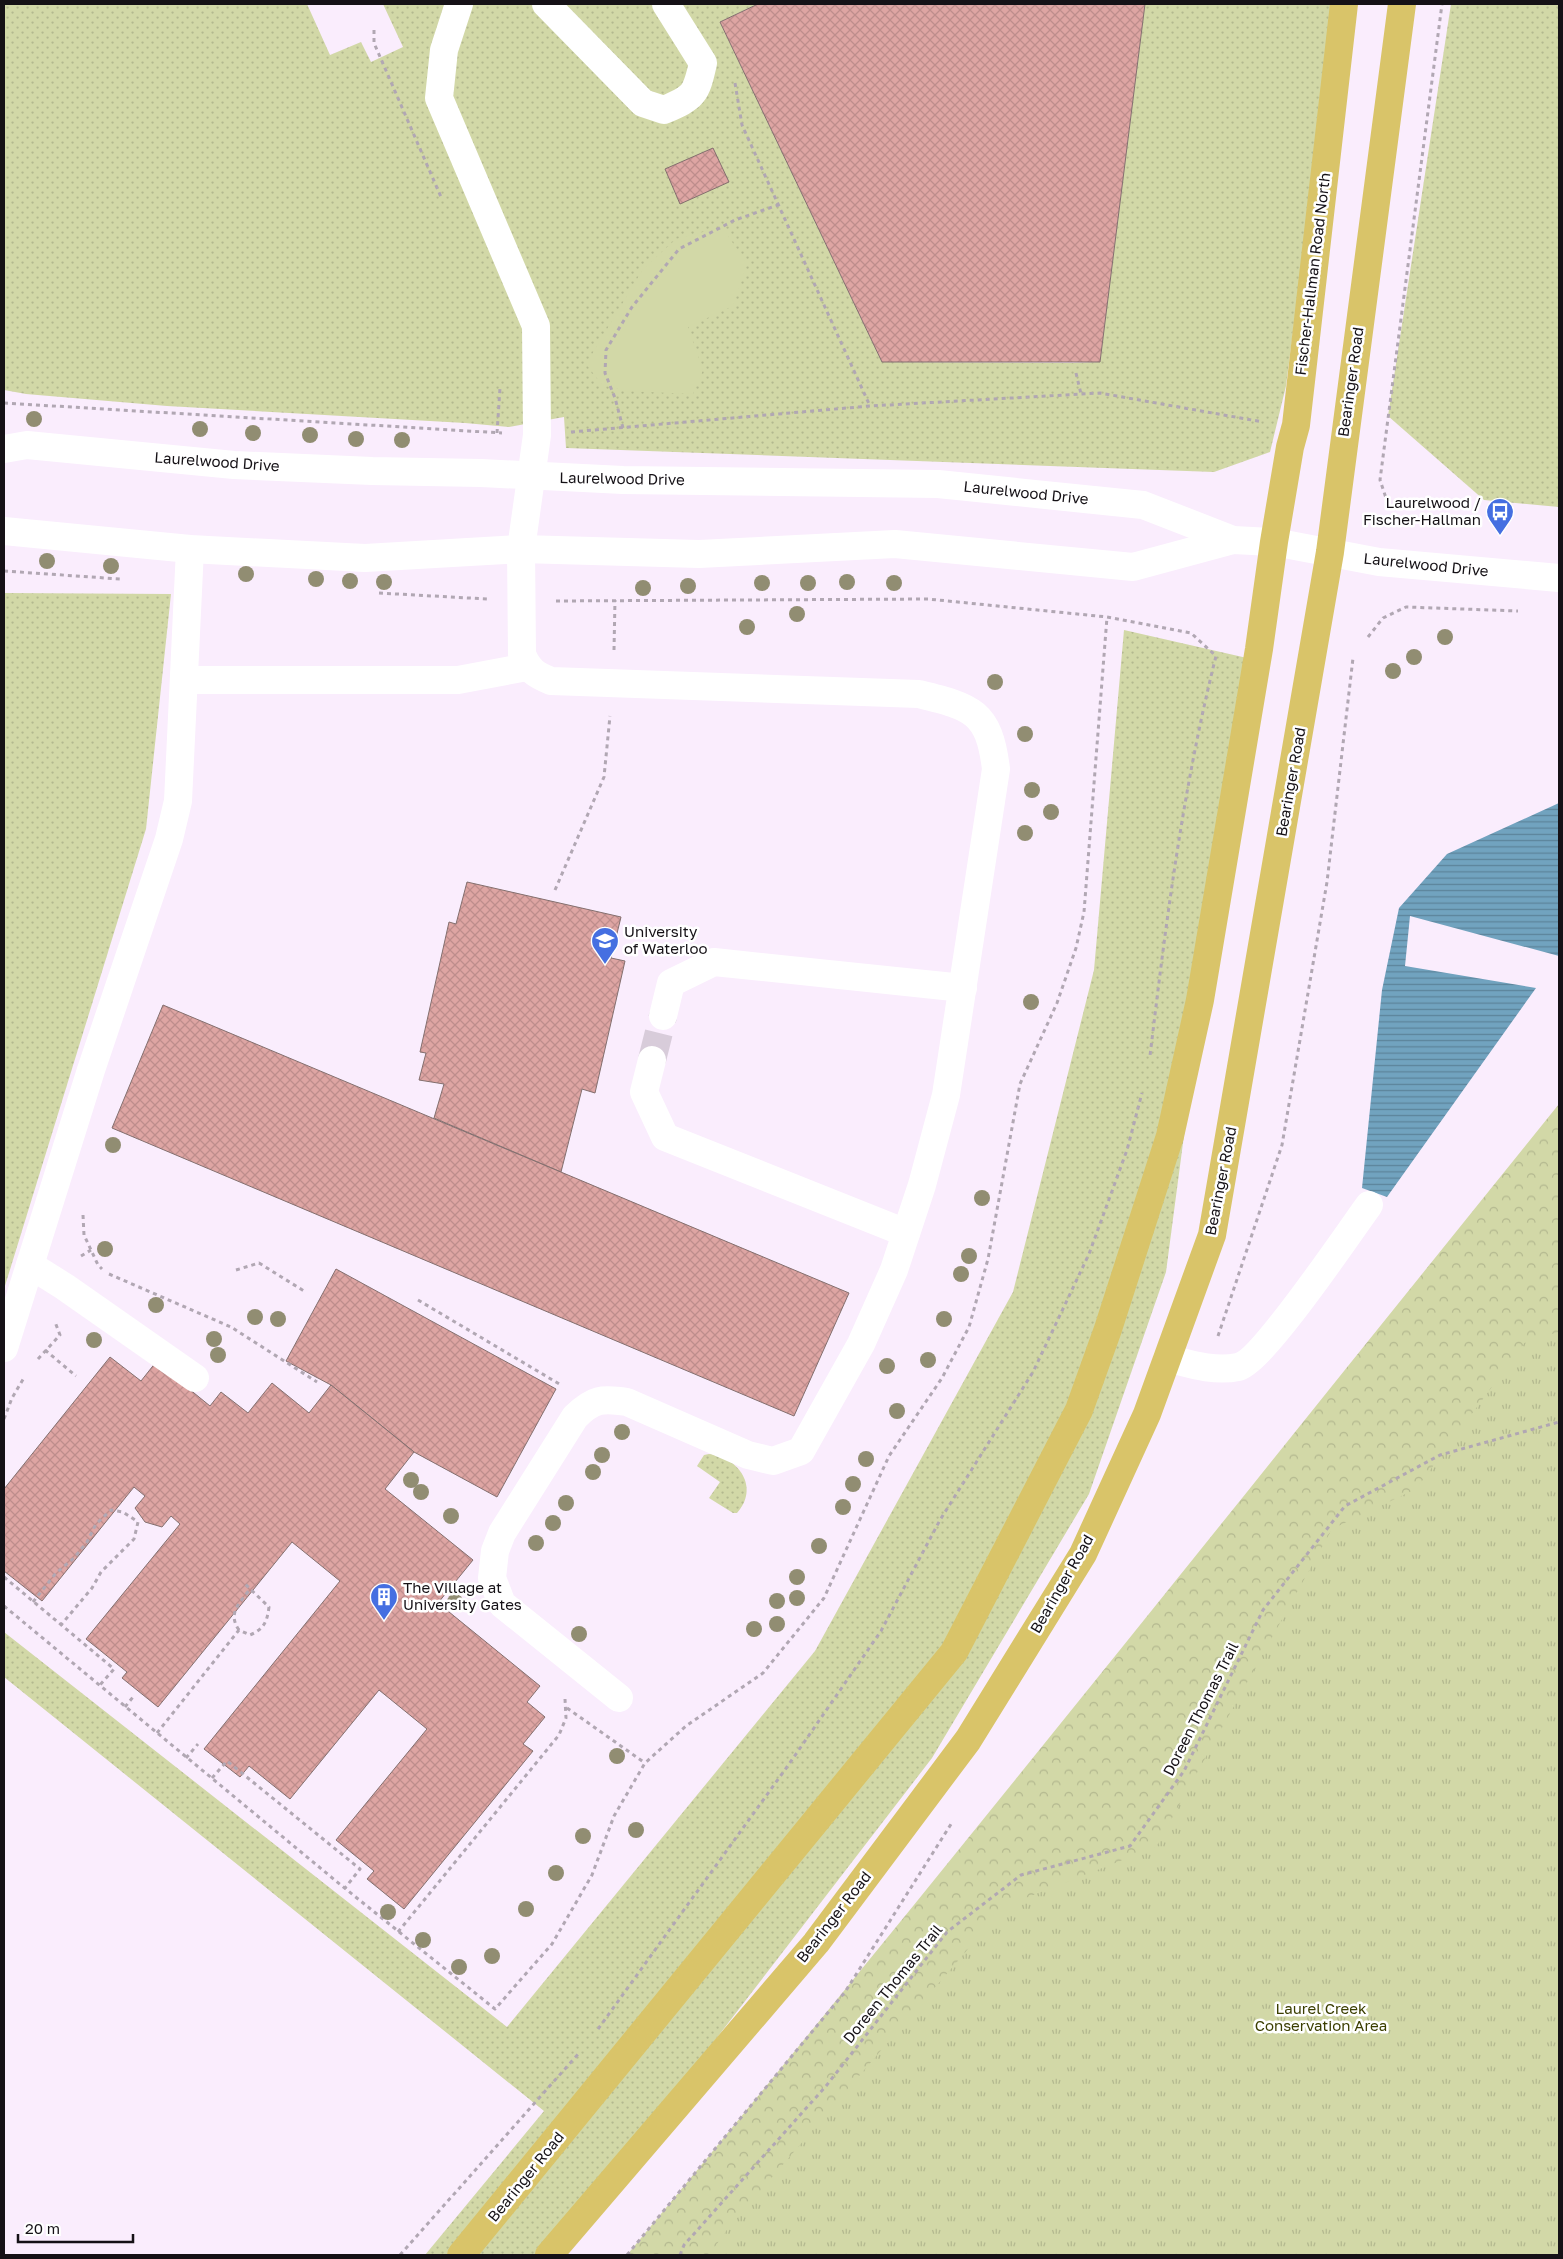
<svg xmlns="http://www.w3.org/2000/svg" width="1563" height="2259" font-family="'Golos Text',sans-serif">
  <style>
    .grass { fill: url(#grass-dots) }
    .forest { fill: url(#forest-crowns) }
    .park { fill: url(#park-tufts) }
    .pitch { fill: #d2d8a7 }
    .water { fill: url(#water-rules) }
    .building { fill: url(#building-cross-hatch); stroke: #836f6e }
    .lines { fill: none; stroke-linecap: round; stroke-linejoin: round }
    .minor-tunnel { stroke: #d8ccda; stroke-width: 28; stroke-dasharray: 28 14; stroke-linecap: butt }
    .path { stroke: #b1a7b3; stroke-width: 3; stroke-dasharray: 4 4; stroke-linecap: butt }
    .minor { stroke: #fff; stroke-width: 28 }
    .major { stroke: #d9c469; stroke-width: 28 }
    .tree { fill: #918d72 }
    .labels { text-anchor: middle; stroke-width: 5; stroke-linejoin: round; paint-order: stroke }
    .street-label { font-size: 15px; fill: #151116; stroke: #fff }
    .poi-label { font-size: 15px; fill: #151116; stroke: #fff; text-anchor: start }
    .park-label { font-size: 15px; fill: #3b3e00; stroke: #fff }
  </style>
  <defs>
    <pattern id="grass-dots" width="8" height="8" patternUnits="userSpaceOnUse" patternTransform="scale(1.25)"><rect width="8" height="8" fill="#d2d8a7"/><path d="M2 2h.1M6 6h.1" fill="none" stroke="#b3b88f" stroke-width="1.8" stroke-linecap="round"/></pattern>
    <pattern id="forest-crowns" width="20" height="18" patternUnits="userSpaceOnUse" patternTransform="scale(1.25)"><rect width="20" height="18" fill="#d2d8a7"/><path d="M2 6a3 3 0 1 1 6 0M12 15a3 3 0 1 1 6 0" fill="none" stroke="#b3b88f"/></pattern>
    <pattern id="park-tufts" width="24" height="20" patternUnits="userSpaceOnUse" patternTransform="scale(1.25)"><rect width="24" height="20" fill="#d2d8a7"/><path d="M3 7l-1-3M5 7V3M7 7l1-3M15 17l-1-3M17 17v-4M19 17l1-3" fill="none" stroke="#b3b88f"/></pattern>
    <pattern id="water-rules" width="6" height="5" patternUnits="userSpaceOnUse" patternTransform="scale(1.25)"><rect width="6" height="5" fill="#71a3bf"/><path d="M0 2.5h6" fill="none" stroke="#5c839a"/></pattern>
    <pattern id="building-cross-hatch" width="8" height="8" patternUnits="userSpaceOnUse" patternTransform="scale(1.25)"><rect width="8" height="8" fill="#dea5a3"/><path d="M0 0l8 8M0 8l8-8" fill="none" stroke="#be8d8c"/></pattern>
  </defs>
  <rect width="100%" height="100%" fill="#faedfd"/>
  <g class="grass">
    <path d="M4,4H307L330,55L361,42L371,62L403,47L383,4H758L720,22L882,362L1073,363L1100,362L1145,4H1335L1286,386L1270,452L1214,472L566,448L564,417L509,427L465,423L167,406L26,394L4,390Z"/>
    <path d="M1451,4H1559V507L1484,500L1388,416Z"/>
    <path d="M4,593L171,594L146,829L4,1289Z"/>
    <path d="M1124,630L1247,658L1166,1272L1089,1494L932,1758L612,2174L543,2255H425L544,2111L4,1677V1632L507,2027L815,1651L1013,1292L1094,970Z"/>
    <path d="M709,1454C739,1457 760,1488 737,1513H733L709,1498L720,1482L697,1466L704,1455Z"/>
  </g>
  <path class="forest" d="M1559,1104V2255H627C942,1875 1249,1488 1559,1104Z"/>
  <path class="park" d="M1559,1332V2255H709L726,2231L1005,1906L1156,1847L1332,1529L1416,1489L1526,1341Z"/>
  <path class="pitch" d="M722,227L747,264L733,306L688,327L703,370L693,394L626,391L602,385L586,364L643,269L676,239Z"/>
  <path class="water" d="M1559,803V956L1410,916L1405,966L1536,988L1387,1197L1362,1188L1382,990L1399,908L1447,854Z"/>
  <g class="building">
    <path d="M758,4H1145L1100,362H882L720,22Z"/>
    <path d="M713,148L729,182L680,204L665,169Z"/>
    <path d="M467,882L621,917L611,958L625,961L595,1093L582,1089L561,1172L434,1118L444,1084L419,1080L426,1053L420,1052L449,922L456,924Z"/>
    <path d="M163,1005L849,1293L794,1416L112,1128Z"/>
    <path d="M336,1269L556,1389L497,1497L414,1452L331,1385L286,1361Z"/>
    <path d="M110,1357L141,1381L156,1362L210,1406L221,1392L248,1413L272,1383L309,1413L331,1385L414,1452L385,1489L473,1560L438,1603L540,1686L527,1702L545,1717L523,1744L533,1751L404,1909L367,1879L374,1871L336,1840L427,1729L379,1690L290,1799L249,1766L240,1777L204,1749L340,1581L292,1542L158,1707L122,1678L127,1672L86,1639L180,1524L171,1516L162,1527L145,1522L135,1508L145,1496L134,1487L42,1601L4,1571V1489Z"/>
  </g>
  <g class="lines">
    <path class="minor-tunnel" d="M652,1060L663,1016"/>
    <g class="path">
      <path d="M374,30V43L441,197"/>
      <path d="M735,83L742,125L870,406"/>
      <path d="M1076,373L1081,394"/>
      <path d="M4,403L502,433"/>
      <path d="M623,428L615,398L605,373L606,350L632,307L679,249L735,220L778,205"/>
      <path d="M571,432L870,406L1100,393L1263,422"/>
      <path d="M497,433L500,388"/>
      <path d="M1388,504L1380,480L1442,4"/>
      <path d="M4,571L120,579"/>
      <path d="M379,593L487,599"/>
      <path d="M556,601L928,599L1107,617L1191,633L1216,656C1183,787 1166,922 1150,1056"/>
      <path d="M1368,637L1383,618L1406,607L1518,611"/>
      <path d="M614,650L615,600"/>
      <path d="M555,890L604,777L610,716"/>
      <path d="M83,1215L84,1235L98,1265L102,1269"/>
      <path d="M81,1256L91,1250"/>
      <path d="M236,1270L259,1263L304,1291"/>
      <path d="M109,1274L231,1327L317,1382"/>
      <path d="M418,1300L561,1385"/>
      <path d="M1218,1336L1282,1145L1327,882L1353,658"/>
      <path d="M45,1350L76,1376"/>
      <path d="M38,1359L60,1335L55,1322"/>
      <path d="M4,1419L12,1398L25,1376"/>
      <path d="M4,1577L114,1669L99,1686"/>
      <path d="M33,1602L56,1573L74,1558L87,1542L96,1524L111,1510L123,1512L138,1522L134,1539L101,1572L92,1588L61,1625"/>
      <path d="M4,1606L342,1886L495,2009L552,1944L592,1875L614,1816L645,1763L686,1726L763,1673L824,1598L889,1456L942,1378L969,1327L988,1259L1020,1084L1057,1003L1076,948L1084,912L1107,617"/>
      <path d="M239,1630C227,1613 240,1603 250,1589"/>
      <path d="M125,1707L133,1697"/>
      <path d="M567,1708L645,1763"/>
      <path d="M157,1733L239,1630L250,1635C264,1629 267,1622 269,1607L245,1584"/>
      <path d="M186,1758L198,1744"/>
      <path d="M212,1778L227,1761L360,1869L345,1888"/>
      <path d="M398,1932L559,1735L566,1718L565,1699"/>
      <path d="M598,2029L787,1767L881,1631L940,1520L1033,1372L1089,1254L1127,1150L1142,1093"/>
      <path d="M400,2255L579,2053"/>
      <path d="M627,2255L845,1992L953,1821"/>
      <path d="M680,2255L684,2245L826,2086L947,1932L1021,1875L1130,1846L1184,1771L1263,1610L1345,1506L1440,1455L1559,1422"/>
    </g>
    <g class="minor">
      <path d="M459,4L444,50L439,98L536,326L537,435L521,549L522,654C528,670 536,675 551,681L919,694C972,707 989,711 996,769L946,1095L922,1185L894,1270L861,1344L801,1451L773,1461L748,1455L627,1402C602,1398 593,1399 575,1417L502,1533L495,1551L492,1578L502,1604L619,1698"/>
      <path d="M546,4L643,103L664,110C694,97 696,95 703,63L666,4"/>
      <path d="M4,449L27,445L234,465L372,471L481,473L623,480L938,484L1143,505L1233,540L1274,542L1379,562L1559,578"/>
      <path d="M4,531L190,549L365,558L521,549L699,554L895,544L1133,567L1233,540"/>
      <path d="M184,680H458L527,667"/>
      <path d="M663,1016L671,983L714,962L963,988"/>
      <path d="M652,1060L644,1092L665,1137L906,1233"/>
      <path d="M30,1265L65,1287L195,1378"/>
      <path d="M4,1348L91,1070L169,839L178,801L190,549"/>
      <path d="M1167,1358C1190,1364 1214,1372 1238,1367C1262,1362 1350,1231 1369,1205"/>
    </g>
    <g class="major">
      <path d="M461,2255L954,1652L1079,1410L1108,1329L1170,1136L1200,1000L1259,649L1274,542L1290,447L1296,425L1344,4"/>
      <path d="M549,2255L816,1943L968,1740L1083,1554L1147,1414L1212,1235L1330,552L1402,4"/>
    </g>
  </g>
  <g class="tree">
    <circle cx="34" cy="419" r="8"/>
    <circle cx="200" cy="429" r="8"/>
    <circle cx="253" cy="433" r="8"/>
    <circle cx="310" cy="435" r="8"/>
    <circle cx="356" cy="439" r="8"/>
    <circle cx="402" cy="440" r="8"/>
    <circle cx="47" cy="561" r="8"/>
    <circle cx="111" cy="566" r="8"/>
    <circle cx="246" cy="574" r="8"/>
    <circle cx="316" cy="579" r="8"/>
    <circle cx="350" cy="581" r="8"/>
    <circle cx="384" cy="582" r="8"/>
    <circle cx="847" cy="582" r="8"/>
    <circle cx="762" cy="583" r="8"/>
    <circle cx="808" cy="583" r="8"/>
    <circle cx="894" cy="583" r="8"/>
    <circle cx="688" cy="586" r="8"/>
    <circle cx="643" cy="588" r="8"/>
    <circle cx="797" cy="614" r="8"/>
    <circle cx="747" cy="627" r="8"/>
    <circle cx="1445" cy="637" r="8"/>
    <circle cx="1414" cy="657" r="8"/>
    <circle cx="1393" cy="671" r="8"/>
    <circle cx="995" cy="682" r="8"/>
    <circle cx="1025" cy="734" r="8"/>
    <circle cx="1032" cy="790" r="8"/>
    <circle cx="1051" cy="812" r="8"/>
    <circle cx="1025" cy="833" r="8"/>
    <circle cx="1031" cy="1002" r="8"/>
    <circle cx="113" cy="1145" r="8"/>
    <circle cx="982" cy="1198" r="8"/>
    <circle cx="105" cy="1249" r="8"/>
    <circle cx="969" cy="1256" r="8"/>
    <circle cx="961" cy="1274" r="8"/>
    <circle cx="156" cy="1305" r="8"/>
    <circle cx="255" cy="1317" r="8"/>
    <circle cx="278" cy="1319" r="8"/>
    <circle cx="944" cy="1319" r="8"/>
    <circle cx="214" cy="1339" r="8"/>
    <circle cx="94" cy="1340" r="8"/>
    <circle cx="218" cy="1355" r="8"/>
    <circle cx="928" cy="1360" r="8"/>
    <circle cx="887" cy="1366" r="8"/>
    <circle cx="897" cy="1411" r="8"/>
    <circle cx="622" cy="1432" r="8"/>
    <circle cx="602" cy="1455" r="8"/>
    <circle cx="866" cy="1459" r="8"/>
    <circle cx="593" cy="1472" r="8"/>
    <circle cx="411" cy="1480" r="8"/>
    <circle cx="853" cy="1484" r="8"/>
    <circle cx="421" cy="1492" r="8"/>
    <circle cx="566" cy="1503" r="8"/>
    <circle cx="843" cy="1507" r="8"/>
    <circle cx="451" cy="1516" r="8"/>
    <circle cx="553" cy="1523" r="8"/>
    <circle cx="536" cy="1543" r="8"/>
    <circle cx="819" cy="1546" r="8"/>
    <circle cx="797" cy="1577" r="8"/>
    <circle cx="797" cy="1598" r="8"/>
    <circle cx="777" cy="1601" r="8"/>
    <circle cx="455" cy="1602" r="8"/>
    <circle cx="777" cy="1624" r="8"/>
    <circle cx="754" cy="1629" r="8"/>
    <circle cx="579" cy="1634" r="8"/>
    <circle cx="617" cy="1756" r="8"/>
    <circle cx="636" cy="1830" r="8"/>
    <circle cx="583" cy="1836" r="8"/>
    <circle cx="556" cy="1873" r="8"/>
    <circle cx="526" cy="1909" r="8"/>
    <circle cx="388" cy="1912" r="8"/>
    <circle cx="423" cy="1940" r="8"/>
    <circle cx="492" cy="1956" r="8"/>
    <circle cx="459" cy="1967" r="8"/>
  </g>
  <defs>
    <symbol id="bus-pin" viewBox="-11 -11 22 30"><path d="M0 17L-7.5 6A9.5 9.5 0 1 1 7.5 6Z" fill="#456fe1" stroke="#fff"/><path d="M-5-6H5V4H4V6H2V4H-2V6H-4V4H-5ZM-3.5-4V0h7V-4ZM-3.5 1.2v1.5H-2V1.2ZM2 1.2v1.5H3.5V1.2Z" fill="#fff"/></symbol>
    <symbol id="university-pin" viewBox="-11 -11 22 30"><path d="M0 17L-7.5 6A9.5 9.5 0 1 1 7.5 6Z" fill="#456fe1" stroke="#fff"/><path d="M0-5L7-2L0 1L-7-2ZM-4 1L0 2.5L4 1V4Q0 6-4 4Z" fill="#fff"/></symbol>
    <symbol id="building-pin" viewBox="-11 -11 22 30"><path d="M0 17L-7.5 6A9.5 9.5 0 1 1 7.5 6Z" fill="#456fe1" stroke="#fff"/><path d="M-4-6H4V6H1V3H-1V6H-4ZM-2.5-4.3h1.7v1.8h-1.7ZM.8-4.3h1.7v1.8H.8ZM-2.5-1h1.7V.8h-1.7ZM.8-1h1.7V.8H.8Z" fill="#fff"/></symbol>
  </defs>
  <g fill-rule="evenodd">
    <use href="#bus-pin" x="1484" y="496" width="32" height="43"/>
    <use href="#university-pin" x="589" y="925" width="32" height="43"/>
    <use href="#building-pin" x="368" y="1581" width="32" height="43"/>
  </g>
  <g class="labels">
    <g class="street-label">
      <text transform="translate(1313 274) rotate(-83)" y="5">Fischer-Hallman Road North</text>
      <text transform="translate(1351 382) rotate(-82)" y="5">Bearinger Road</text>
      <text transform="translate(217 462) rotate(4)" y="5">Laurelwood Drive</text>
      <text transform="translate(622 479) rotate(1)" y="5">Laurelwood Drive</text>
      <text transform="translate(1026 493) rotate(6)" y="5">Laurelwood Drive</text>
      <text transform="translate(1426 565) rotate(6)" y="5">Laurelwood Drive</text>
      <text transform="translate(1291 782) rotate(-80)" y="5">Bearinger Road</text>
      <text transform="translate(1221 1181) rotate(-79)" y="5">Bearinger Road</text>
      <text transform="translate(1062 1584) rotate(-60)" y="5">Bearinger Road</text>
      <text transform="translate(1201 1709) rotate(-63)" y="5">Doreen Thomas Trail</text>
      <text transform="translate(834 1917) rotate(-52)" y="5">Bearinger Road</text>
      <text transform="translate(893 1984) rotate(-51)" y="5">Doreen Thomas Trail</text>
      <text transform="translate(526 2177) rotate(-51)" y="5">Bearinger Road</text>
    </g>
    <g class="poi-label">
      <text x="1481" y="508" text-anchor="end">Laurelwood /<tspan x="1481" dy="17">Fischer-Hallman</tspan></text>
      <text x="624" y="937">University<tspan x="624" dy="17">of Waterloo</tspan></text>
      <text x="403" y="1593">The Village at<tspan x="403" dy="17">University Gates</tspan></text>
    </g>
    <g class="park-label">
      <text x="1321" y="2014">Laurel Creek<tspan x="1321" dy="17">Conservation Area</tspan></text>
    </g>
  </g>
  <rect width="1563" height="2259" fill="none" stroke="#151116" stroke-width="10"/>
  <path d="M18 2234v8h115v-8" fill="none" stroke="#151116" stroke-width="2.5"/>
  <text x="25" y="2234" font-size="15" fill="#151116" stroke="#ffffff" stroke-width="4" paint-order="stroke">20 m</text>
</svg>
